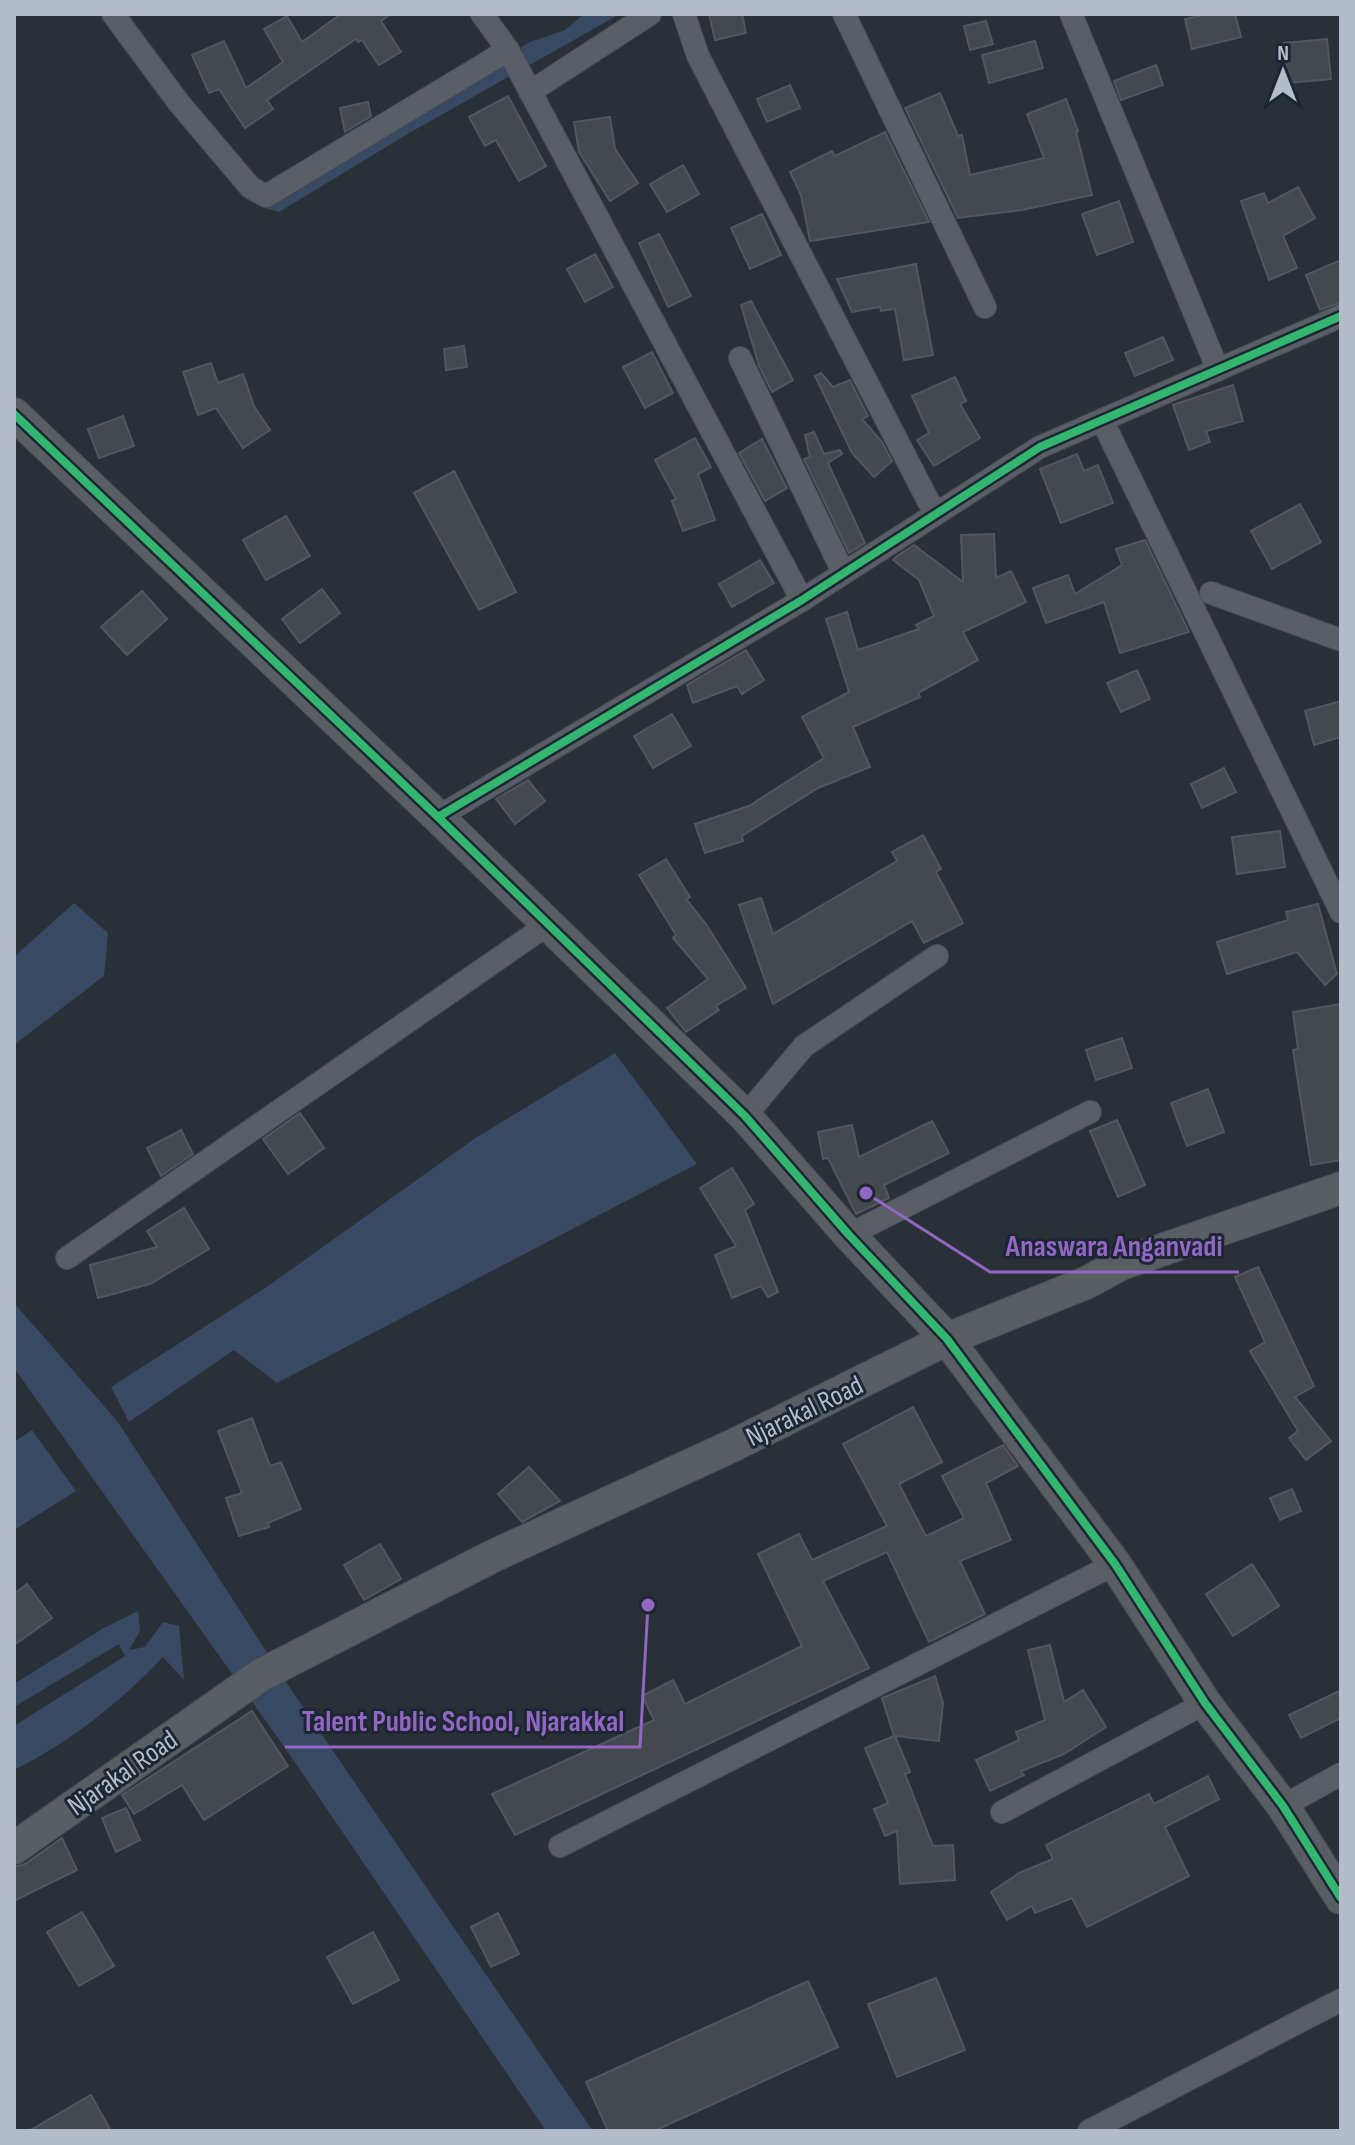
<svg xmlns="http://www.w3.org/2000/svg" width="1355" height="2145" font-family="'Sofia Sans Condensed',sans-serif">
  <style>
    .water { fill: #384963 }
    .building { fill: #444950; stroke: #52575f; stroke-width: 2 }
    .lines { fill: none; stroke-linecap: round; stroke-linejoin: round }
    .street-casing { stroke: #484c53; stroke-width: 24 }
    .secondary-casing { stroke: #484c53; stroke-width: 34 }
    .street { stroke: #5a5e66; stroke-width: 22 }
    .secondary { stroke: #595d64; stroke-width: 32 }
    .cycleway-casing { stroke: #1d2633; stroke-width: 13 }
    .cycleway { stroke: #33b770; stroke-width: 8 }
    .labels { text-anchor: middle; stroke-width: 6; stroke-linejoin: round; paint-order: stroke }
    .street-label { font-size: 28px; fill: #b4bcc9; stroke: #1d2633 }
    .leader { fill: none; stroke: #9266c3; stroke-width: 3 }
    .callout-dot { fill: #9266c3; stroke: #1d2633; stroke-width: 3 }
    .callout-label { font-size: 30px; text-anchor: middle; font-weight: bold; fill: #9266c3; stroke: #1d2633; stroke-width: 6; stroke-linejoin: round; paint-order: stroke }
  </style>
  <rect width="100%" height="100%" fill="#2a3038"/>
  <g class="water">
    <path d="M584,14H620L411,132L279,212L262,207L530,42L565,30Z"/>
    <path d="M74,903L108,933L104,976L14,1045V957Z"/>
    <path d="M615,1053L697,1164L277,1383L234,1350L129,1422L111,1387L268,1286L474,1139Z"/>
    <path d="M14,1303L118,1422L288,1685L593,2131H546L290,1755L14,1368Z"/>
    <path d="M32,1430L76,1491L14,1530V1442Z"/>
    <path d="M138,1611L140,1631L129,1650L145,1647L163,1622L179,1626L184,1680L163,1657C120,1702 71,1742 14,1770V1726L125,1656L119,1644L14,1707V1684L102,1629Z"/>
  </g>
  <g class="building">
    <path d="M341,14H391L381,21L401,52L379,65L362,40L358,42L356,39L267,100L273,109L245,128L219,89L209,93L192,55L224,41L246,88L283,62L264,29L287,16L302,42Z"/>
    <path d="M709,14H742L746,33L715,40Z"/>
    <path d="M1209,14H1235L1241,37L1192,49L1185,19Z"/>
    <path d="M986,21L993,44L970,50L964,26Z"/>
    <path d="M1327,39L1331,79L1288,83L1284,43Z"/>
    <path d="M1035,41L1043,68L989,83L982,55Z"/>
    <path d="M1156,65L1163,85L1121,100L1114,81Z"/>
    <path d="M790,85L800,108L767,122L757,99Z"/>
    <path d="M940,93L958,136L962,135L970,175L1044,158L1027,114L1066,99L1078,131L1076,132L1092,195L1022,210L958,218L905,108Z"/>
    <path d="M508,96L546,166L519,181L496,140L485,146L469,117Z"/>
    <path d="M368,102L371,116L345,132L340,108Z"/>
    <path d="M610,117L615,149L638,183L610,201L579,152L574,122Z"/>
    <path d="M885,132L929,222L810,241L801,195L790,172L832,151L835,156Z"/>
    <path d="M683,165L699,194L667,212L650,184Z"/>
    <path d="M1298,187L1315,218L1283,236L1297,268L1269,280L1241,201L1264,193L1268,203Z"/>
    <path d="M1119,201L1133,242L1097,255L1082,214Z"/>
    <path d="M762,214L781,255L750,269L731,228Z"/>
    <path d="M659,234L691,296L668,307L639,243Z"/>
    <path d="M595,254L613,287L585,302L567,269Z"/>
    <path d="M1341,260V302L1320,310L1306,275Z"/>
    <path d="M916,264L933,355L904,360L895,309L881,311L880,307L852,312L837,279Z"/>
    <path d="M751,301L793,380L772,392L759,366L741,305Z"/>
    <path d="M1163,337L1173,360L1135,376L1125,353Z"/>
    <path d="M464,346L467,367L446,370L444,349Z"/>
    <path d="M652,352L673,393L645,408L623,367Z"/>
    <path d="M211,363L218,383L243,374L254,406L270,430L243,448L216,408L198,415L183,372Z"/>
    <path d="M821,373L833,387L850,380L868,416L862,419L882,442L892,461L874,477L852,453L815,376Z"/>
    <path d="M955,377L966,401L960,404L980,438L934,466L917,440L929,433L912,396Z"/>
    <path d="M1233,385L1243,421L1206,431L1210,442L1189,450L1173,405Z"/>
    <path d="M123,416L134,446L99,458L88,429Z"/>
    <path d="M814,432L824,454L840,450L842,454L828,463L865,543L849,553L804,459L810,457L805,435Z"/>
    <path d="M695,438L711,467L698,474L715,520L683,531L672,501L676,499L655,460Z"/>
    <path d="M762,439L787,488L765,501L739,453Z"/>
    <path d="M1077,454L1084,471L1098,465L1113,503L1061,523L1040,469Z"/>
    <path d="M454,471L516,592L479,610L414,493Z"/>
    <path d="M1300,504L1321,542L1272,569L1251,531Z"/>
    <path d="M286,516L310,556L266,580L243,540Z"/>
    <path d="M994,534L996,578L1011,571L1026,602L963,632L978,660L918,693L920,697L853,727L870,767L818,788L742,836L743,841L705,853L695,824L749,806L824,758L802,717L849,692L826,619L847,612L858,650L919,629L916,625L934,616L919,580L893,560L897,556L914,545L963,582L961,535Z"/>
    <path d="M1145,540L1189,632L1120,653L1104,602L1046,623L1033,588L1068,575L1075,594L1122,565L1116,549Z"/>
    <path d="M760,560L774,583L732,607L719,584Z"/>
    <path d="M322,589L340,613L300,643L282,619Z"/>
    <path d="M142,591L167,619L127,655L101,627Z"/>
    <path d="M746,650L764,680L742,694L737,686L693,703L687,685Z"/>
    <path d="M1137,670L1150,699L1121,712L1107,683Z"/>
    <path d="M1341,701V737L1314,745L1305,711Z"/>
    <path d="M672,714L691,746L653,768L634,736Z"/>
    <path d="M1224,768L1236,792L1202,808L1191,784Z"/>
    <path d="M528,780L545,801L515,824L496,799Z"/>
    <path d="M1280,831L1285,867L1237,874L1232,837Z"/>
    <path d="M923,835L941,869L936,872L963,923L924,943L912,921L773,1004L739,905L761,898L773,934L897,861L892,852Z"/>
    <path d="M666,859L690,897L686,899L706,924L746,988L716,1006L719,1010L686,1032L667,1008L708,979L673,938L676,935L639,875Z"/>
    <path d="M1318,904L1337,974L1325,985L1297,952L1227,974L1217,942L1288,920L1286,912Z"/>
    <path d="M1341,1004V1160L1311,1165L1293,1050L1298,1049L1293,1012Z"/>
    <path d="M1122,1038L1132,1068L1096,1080L1086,1050Z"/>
    <path d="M1208,1089L1224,1132L1187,1146L1171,1103Z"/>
    <path d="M300,1113L324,1148L288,1174L263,1139Z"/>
    <path d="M1117,1120L1145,1185L1118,1197L1090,1131Z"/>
    <path d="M932,1121L949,1153L884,1185L889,1198L856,1214L828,1158L823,1159L818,1132L852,1125L859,1157Z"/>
    <path d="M181,1130L193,1154L161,1176L147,1148Z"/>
    <path d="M732,1168L754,1204L745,1210L778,1292L768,1297L761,1286L732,1298L715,1255L736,1246L700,1188Z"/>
    <path d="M184,1208L209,1249L150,1284L98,1298L90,1265L157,1247L147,1231Z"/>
    <path d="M1258,1267L1314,1386L1295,1397L1331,1441L1306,1460L1289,1438L1298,1431L1250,1351L1265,1342L1235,1277Z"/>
    <path d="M913,1407L942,1462L899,1484L926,1536L964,1518L942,1476L1003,1445L1018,1466L986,1483L1011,1540L960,1561L985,1614L929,1642L887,1552L823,1581L869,1668L515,1835L492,1794L654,1720L642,1696L673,1680L685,1704L802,1646L758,1554L799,1534L812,1560L887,1526L843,1444Z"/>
    <path d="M252,1418L270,1466L281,1462L301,1509L268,1523L269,1527L239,1536L226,1498L242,1493L218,1431Z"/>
    <path d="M529,1467L560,1501L522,1522L498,1494Z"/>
    <path d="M1292,1489L1301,1511L1280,1520L1270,1498Z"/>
    <path d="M380,1544L401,1579L364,1600L344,1565Z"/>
    <path d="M1252,1564L1279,1606L1233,1636L1206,1594Z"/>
    <path d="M27,1584L52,1618L14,1645V1594Z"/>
    <path d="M1050,1645L1064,1702L1083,1690L1106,1727L1064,1754L1021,1771L1024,1775L990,1791L976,1760L1019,1740L1016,1732L1045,1720L1028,1650Z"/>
    <path d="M935,1676L943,1703L939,1741L895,1736L910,1772L905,1774L933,1846L953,1845L955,1880L900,1884L897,1831L885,1836L874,1809L888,1803L865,1748L894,1736L882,1698Z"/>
    <path d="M1341,1690V1718L1301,1738L1289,1715Z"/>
    <path d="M252,1711L288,1766L204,1820L182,1785L134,1814L122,1795Z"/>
    <path d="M1208,1776L1219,1799L1165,1827L1189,1876L1087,1927L1072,1898L1035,1913L1032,1906L1007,1920L991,1892L1019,1873L1053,1859L1046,1845L1149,1794L1154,1804Z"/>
    <path d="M126,1808L140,1840L116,1852L102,1818Z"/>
    <path d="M62,1838L77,1870L14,1901V1867L25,1864Z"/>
    <path d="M82,1912L114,1966L79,1986L47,1932Z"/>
    <path d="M498,1913L519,1954L491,1967L471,1927Z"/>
    <path d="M373,1932L399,1980L353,2004L327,1957Z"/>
    <path d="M936,1978L965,2050L897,2077L868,2004Z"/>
    <path d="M808,1981L838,2047L654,2131H608L586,2082Z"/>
    <path d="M91,2095L111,2131H29Z"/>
  </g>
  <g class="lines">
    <defs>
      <g id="street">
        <path d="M113,14L179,103L250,187L266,196L508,50"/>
        <path d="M482,14L508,50L802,600"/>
        <path d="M684,14L698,56L935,514"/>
        <path d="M844,14L985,307"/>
        <path d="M1071,14L1218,370"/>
        <path d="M530,92L650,14"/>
        <path d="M740,358L843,572"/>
        <path d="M1102,420L1341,912"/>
        <path d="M1211,593L1341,640"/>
        <path d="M438,817L802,600L1040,447L1341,316"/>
        <path d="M745,1116L804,1046L937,956"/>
        <path d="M849,1235L1090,1112"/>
        <path d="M67,1258L547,925"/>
        <path d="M1283,1806L1341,1774"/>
        <path d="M1002,1812L1205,1703"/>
        <path d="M560,1846L1115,1564"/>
        <path d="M1089,2131L1341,2000"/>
      </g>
      <g id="secondary">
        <path d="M14,414L438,817L745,1116L849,1235L947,1339L1115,1564L1205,1703L1283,1806L1341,1898"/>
        <path d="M14,1848L261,1675L493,1556L734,1445L947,1339L1086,1283L1121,1264L1341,1188"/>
      </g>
    </defs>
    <use href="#street" class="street-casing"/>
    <use href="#secondary" class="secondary-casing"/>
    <use href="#street" class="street"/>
    <use href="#secondary" class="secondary"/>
    <defs>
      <g id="cycleway">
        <path d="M14,414L438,817L745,1116L849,1235L947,1339L1115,1564L1205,1703L1283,1806L1341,1898"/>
        <path d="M438,817L802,600L1040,447L1341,316"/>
      </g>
    </defs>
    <use href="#cycleway" class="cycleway-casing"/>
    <use href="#cycleway" class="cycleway"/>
  </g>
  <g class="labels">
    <g class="street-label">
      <text transform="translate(804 1410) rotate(-26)" y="10">Njarakal Road</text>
      <text transform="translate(122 1772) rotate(-35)" y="10">Njarakal Road</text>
    </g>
  </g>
  <path class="leader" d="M866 1193L990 1272H1239M648 1605L640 1747H285"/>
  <g class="callout-dot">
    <circle cx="866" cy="1193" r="8"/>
    <circle cx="648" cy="1605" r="8"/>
  </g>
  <g class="callout-label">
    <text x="1114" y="1256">Anaswara Anganvadi</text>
    <text x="463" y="1731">Talent Public School, Njarakkal</text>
  </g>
  <rect width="1355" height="2145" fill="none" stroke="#b4bcc9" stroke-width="32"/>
  <g transform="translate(1283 72)" stroke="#1d2633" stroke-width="6" paint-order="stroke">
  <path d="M0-6L14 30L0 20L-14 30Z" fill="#b4bcc9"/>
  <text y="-12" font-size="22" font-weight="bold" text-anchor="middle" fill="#b4bcc9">N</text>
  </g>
</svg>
